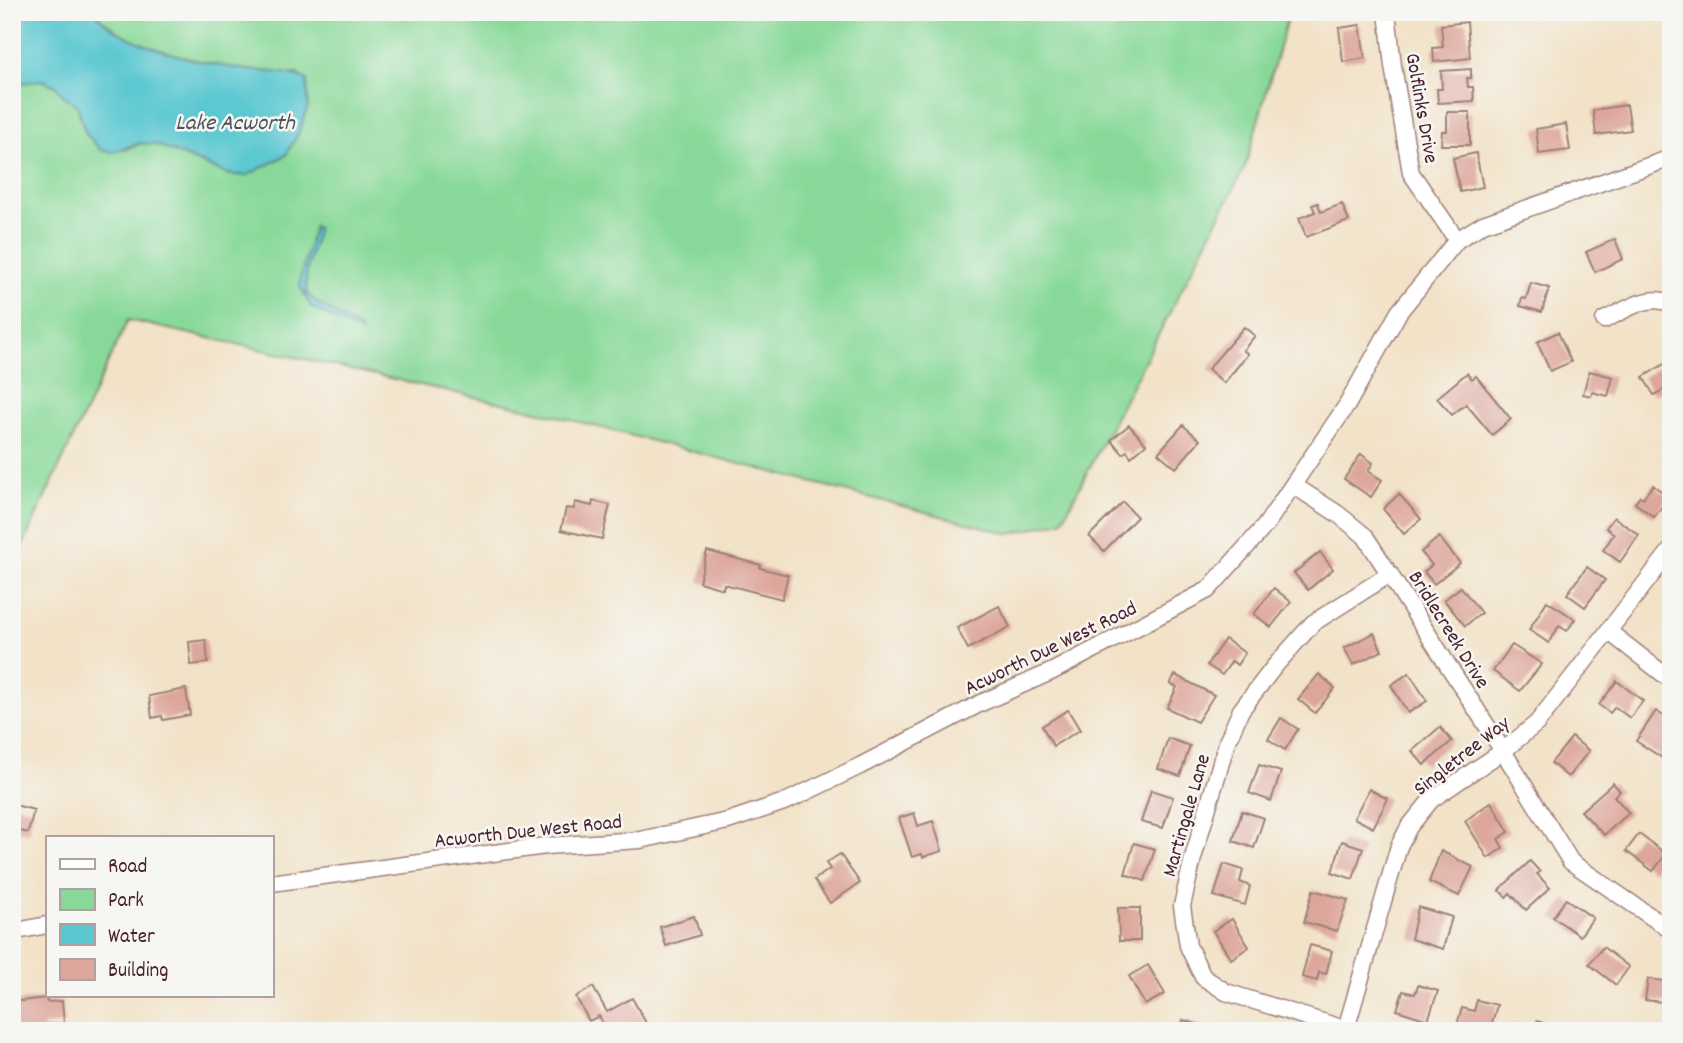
<svg xmlns="http://www.w3.org/2000/svg" width="1683" height="1043" font-family="Dekko,sans-serif">
  <style>
    .green { fill: #88d999; stroke: #697c62; stroke-width: 2 }
    .water { fill: #5bc8d1; stroke: #52747e; stroke-width: 2 }
    .building { fill: #dda69b }
    .lines { fill: none; stroke-linecap: round; stroke-linejoin: round }
    .minor-casing { stroke: #9e8079; stroke-width: 19 }
    .minor { stroke: #fff; stroke-width: 16 }
    .labels { text-anchor: middle; stroke-width: 5; stroke-linejoin: round; paint-order: stroke }
    .street-label { font-size: 21px; fill: #4a1f2b; stroke: #f6f6f2 }
    .water-label { font-size: 23px; font-style: italic; fill: #4f525d; stroke: #f6f6f2 }
  </style>
  <rect width="100%" height="100%" fill="#f6f6f2"/>
  <filter id="ink" filterUnits="userSpaceOnUse"><feTurbulence type="fractalNoise" baseFrequency=".0143" numOctaves="2"/><feDisplacementMap in="SourceGraphic" scale="14" xChannelSelector="R" yChannelSelector="G"/><feConvolveMatrix kernelMatrix="1 2 1 2 8 2 1 2 1" color-interpolation-filters="sRGB"/></filter>
  <filter id="wash" filterUnits="userSpaceOnUse"><feTurbulence type="fractalNoise" baseFrequency=".00686" numOctaves="4" result="noise"/><feDisplacementMap in="SourceGraphic" scale="28" xChannelSelector="R" yChannelSelector="G"/><feGaussianBlur stdDeviation="1.57" result="paint"/><feColorMatrix in="noise" values="0 0 0 0 0 0 0 0 0 0 0 0 0 0 0 0 0 1.4 0 .05"/><feComposite in="paint" operator="in"/></filter>
  <g filter="url(#wash)">
    <rect width="100%" height="100%" fill="#f2e2c7"/>
    <path class="green" d="M95,12H1289L1245,167L1062,521L1010,534L533,410L128,320L12,568V84L42,80L56,86L64,96L77,105L86,134L126,150L141,143L155,144L227,174L245,176L286,155L298,74C250,75 124,52 95,12Z"/>
    <g class="water">
      <path d="M12,12H95C119,46 208,65 249,70C265,72 294,71 307,80L308,106L298,134L286,155L246,176L228,174L155,144L141,143L112,152L101,150L86,134L77,105L64,96L56,86L42,80L12,84Z"/>
      <path d="M314,226L317,228C314,255 303,265 307,294L318,303L360,329L361,333L311,307L300,286V279Z"/>
    </g>
    <g id="blocks">
      <g class="building">
        <path d="M1467,22L1470,58L1434,62L1433,48L1443,47L1441,25Z"/>
        <path d="M1360,25L1365,58L1343,62L1339,28Z"/>
        <path d="M1471,69V78H1467L1468,87H1473L1474,101L1438,103L1437,89H1442L1441,71Z"/>
        <path d="M1627,105L1631,130L1596,135L1593,110Z"/>
        <path d="M1447,112H1470V145H1441L1442,131H1447Z"/>
        <path d="M1566,124L1570,150L1539,154L1536,129Z"/>
        <path d="M1476,153L1483,187L1460,192L1453,158Z"/>
        <path d="M1318,203L1321,212L1342,204L1349,221L1306,237L1299,218L1315,212L1312,205Z"/>
        <path d="M1615,239L1623,259L1595,272L1586,252Z"/>
        <path d="M1531,283L1549,288L1542,312L1520,306L1522,298L1526,299Z"/>
        <path d="M1244,327L1255,336L1243,350L1248,354L1224,383L1208,369Z"/>
        <path d="M1558,332L1571,362L1550,371L1537,342Z"/>
        <path d="M1671,360V385L1654,395L1643,377Z"/>
        <path d="M1589,371L1613,377L1608,396L1592,392L1591,396L1583,394Z"/>
        <path d="M1467,373L1472,379L1476,376L1511,419L1492,435L1466,404L1452,415L1437,398Z"/>
        <path d="M1129,425L1146,444L1131,457L1127,451L1123,454L1111,440Z"/>
        <path d="M1183,425L1200,440L1176,468L1158,453Z"/>
        <path d="M1361,454L1373,463L1368,471L1382,480L1371,497L1344,479Z"/>
        <path d="M1653,485L1669,497L1654,517L1635,503L1640,496L1643,498Z"/>
        <path d="M1399,494L1421,519L1404,534L1383,509Z"/>
        <path d="M593,501L610,505L602,539L561,530L566,508L574,509L575,502L592,506Z"/>
        <path d="M1123,502L1137,517L1104,551L1089,536Z"/>
        <path d="M1614,517L1639,535L1620,562L1603,550L1614,534L1606,528Z"/>
        <path d="M1439,537L1460,563L1434,584L1424,572L1432,565L1421,552Z"/>
        <path d="M707,551L761,565L760,568L788,575L782,599L724,584L723,589L699,582Z"/>
        <path d="M1320,552L1333,569L1308,590L1294,573Z"/>
        <path d="M1587,567L1605,580L1585,607L1567,594Z"/>
        <path d="M1461,587L1481,613L1465,626L1444,600Z"/>
        <path d="M1274,588L1291,602L1271,627L1254,614Z"/>
        <path d="M1547,601L1575,619L1567,631L1559,626L1549,643L1529,630Z"/>
        <path d="M999,606L1010,627L968,649L957,628Z"/>
        <path d="M1374,633L1382,651L1353,665L1344,648Z"/>
        <path d="M1225,639L1245,653L1237,665L1232,661L1222,675L1207,665Z"/>
        <path d="M206,640L208,663L191,665L189,642Z"/>
        <path d="M1512,645L1542,664L1520,691L1493,671Z"/>
        <path d="M1409,673L1427,701L1408,713L1391,685Z"/>
        <path d="M1319,674L1335,688L1315,713L1298,699Z"/>
        <path d="M1175,675L1214,695L1197,722L1167,708L1177,687L1170,684Z"/>
        <path d="M1617,681L1643,701L1630,718L1615,707L1610,713L1599,705Z"/>
        <path d="M186,689L190,715L163,720L162,716L152,718L149,696Z"/>
        <path d="M1068,710L1080,730L1053,746L1042,726Z"/>
        <path d="M1656,711L1668,719L1666,722L1671,725V748L1664,759L1636,741Z"/>
        <path d="M1281,718L1298,729L1285,750L1268,739Z"/>
        <path d="M1440,727L1452,741L1424,765L1412,751Z"/>
        <path d="M1572,737L1589,751L1568,777L1551,763Z"/>
        <path d="M1168,738L1190,746L1180,776L1158,769Z"/>
        <path d="M1259,765L1281,772L1271,801L1249,793Z"/>
        <path d="M1613,783L1620,791L1614,796L1629,813L1604,835L1581,811Z"/>
        <path d="M1369,789L1388,799L1373,828L1354,818Z"/>
        <path d="M1151,790L1173,797L1163,828L1141,822Z"/>
        <path d="M1491,802L1509,832L1498,839L1503,848L1488,858L1465,821Z"/>
        <path d="M15,805L34,810L28,833L12,829Z"/>
        <path d="M1242,811L1264,818L1254,848L1233,841Z"/>
        <path d="M914,813L918,826L933,821L942,851L923,857L922,854L912,857L899,818Z"/>
        <path d="M1639,834L1666,854L1653,871L1626,851Z"/>
        <path d="M1342,841L1363,848L1353,879L1332,872Z"/>
        <path d="M1134,843L1155,849L1145,881L1125,874Z"/>
        <path d="M1441,851L1473,867L1459,896L1429,882Z"/>
        <path d="M840,854L860,883L830,903L814,880L830,869L826,863Z"/>
        <path d="M1530,861L1540,872L1537,874L1550,888L1526,910L1510,893L1506,897L1499,890Z"/>
        <path d="M1224,864L1243,870L1240,882L1250,886L1245,905L1214,896Z"/>
        <path d="M1313,890L1348,900L1337,931L1304,922Z"/>
        <path d="M1566,899L1593,918L1580,936L1553,917Z"/>
        <path d="M1418,907L1452,917L1443,949L1411,939Z"/>
        <path d="M1118,908H1140V941H1119Z"/>
        <path d="M694,916L700,935L666,946L660,927Z"/>
        <path d="M1232,919L1249,947L1231,959L1213,931Z"/>
        <path d="M1310,945L1332,951L1326,974L1319,972L1317,981L1302,977Z"/>
        <path d="M1603,947L1629,967L1616,985L1589,964Z"/>
        <path d="M1148,965L1165,994L1145,1005L1129,976Z"/>
        <path d="M1648,979L1671,982V1003L1645,1000Z"/>
        <path d="M1418,985L1438,991L1428,1020L1397,1010L1403,991L1415,994Z"/>
        <path d="M593,987L607,1012L632,998L646,1023L633,1031H607L599,1016L589,1021L576,997Z"/>
        <path d="M46,998L47,1002L62,1001L64,1023L44,1025V1031H14L12,1002Z"/>
        <path d="M1477,1000L1497,1005L1490,1031H1468L1456,1028L1462,1008L1474,1011Z"/>
        <path d="M1183,1020L1216,1030V1031H1180Z"/>
        <path d="M1537,1021L1550,1025L1548,1031H1515L1517,1023L1535,1028Z"/>
      </g>
    </g>
  </g>
  <g filter="url(#ink)">
    <use href="#blocks" fill-opacity="0" stroke="#9e8079" stroke-width="2"/>
    <g class="lines">
      <defs>
        <g id="minor">
          <path d="M1387,12L1393,66L1411,173L1457,240"/>
          <path d="M1604,320C1624,311 1650,292 1671,304"/>
          <path d="M1293,485L1338,514L1365,536L1503,751L1571,862L1669,929"/>
          <path d="M1608,631L1671,680"/>
          <path d="M271,883L546,846L640,840L728,821L787,801L860,766L981,703L1053,671L1208,590L1265,526L1347,405L1399,312L1457,240L1483,224L1671,158"/>
          <path d="M12,932L47,925"/>
          <path d="M1346,1029L1399,846L1409,827L1431,800L1503,751L1537,723L1671,550"/>
          <path d="M1351,1031L1226,992L1203,977L1188,946L1182,906L1193,858L1227,742L1241,710L1274,667L1313,623L1390,574"/>
        </g>
      </defs>
      <use href="#minor" class="minor-casing"/>
      <use href="#minor" class="minor"/>
    </g>
  </g>
  <g class="labels">
    <g class="street-label">
      <text transform="translate(1423 108) rotate(80)" y="7">Golflinks Drive</text>
      <text transform="translate(1450 629) rotate(58)" y="7">Bridlecreek Drive</text>
      <text transform="translate(1050 647) rotate(-26)" y="7">Acworth Due West Road</text>
      <text transform="translate(1461 755) rotate(-38)" y="7">Singletree Way</text>
      <text transform="translate(1185 815) rotate(-74)" y="7">Martingale Lane</text>
      <text transform="translate(528 830) rotate(-6)" y="7">Acworth Due West Road</text>
    </g>
    <g class="water-label">
      <text x="235" y="129">Lake Acworth</text>
    </g>
  </g>
  <rect width="1683" height="1043" fill="none" stroke="#f6f6f2" stroke-width="42"/>
  <rect x="46" y="836" width="228" height="161" fill="#f6f6f2" stroke="#b1a0a2" stroke-width="2"/>
  <rect x="60" y="859" width="35" height="10" fill="#ffffff" stroke="#b1a0a2" stroke-width="2"/>
  <text x="108" y="872" font-size="21" fill="#4a1f2b">Road</text>
  <rect x="60" y="889" width="35" height="21" fill="#88d999" stroke="#b1a0a2" stroke-width="2"/>
  <text x="108" y="906" font-size="21" fill="#4a1f2b">Park</text>
  <rect x="60" y="924" width="35" height="21" fill="#5bc8d1" stroke="#b1a0a2" stroke-width="2"/>
  <text x="108" y="942" font-size="21" fill="#4a1f2b">Water</text>
  <rect x="60" y="959" width="35" height="21" fill="#dda69b" stroke="#b1a0a2" stroke-width="2"/>
  <text x="108" y="976" font-size="21" fill="#4a1f2b">Building</text>
</svg>
